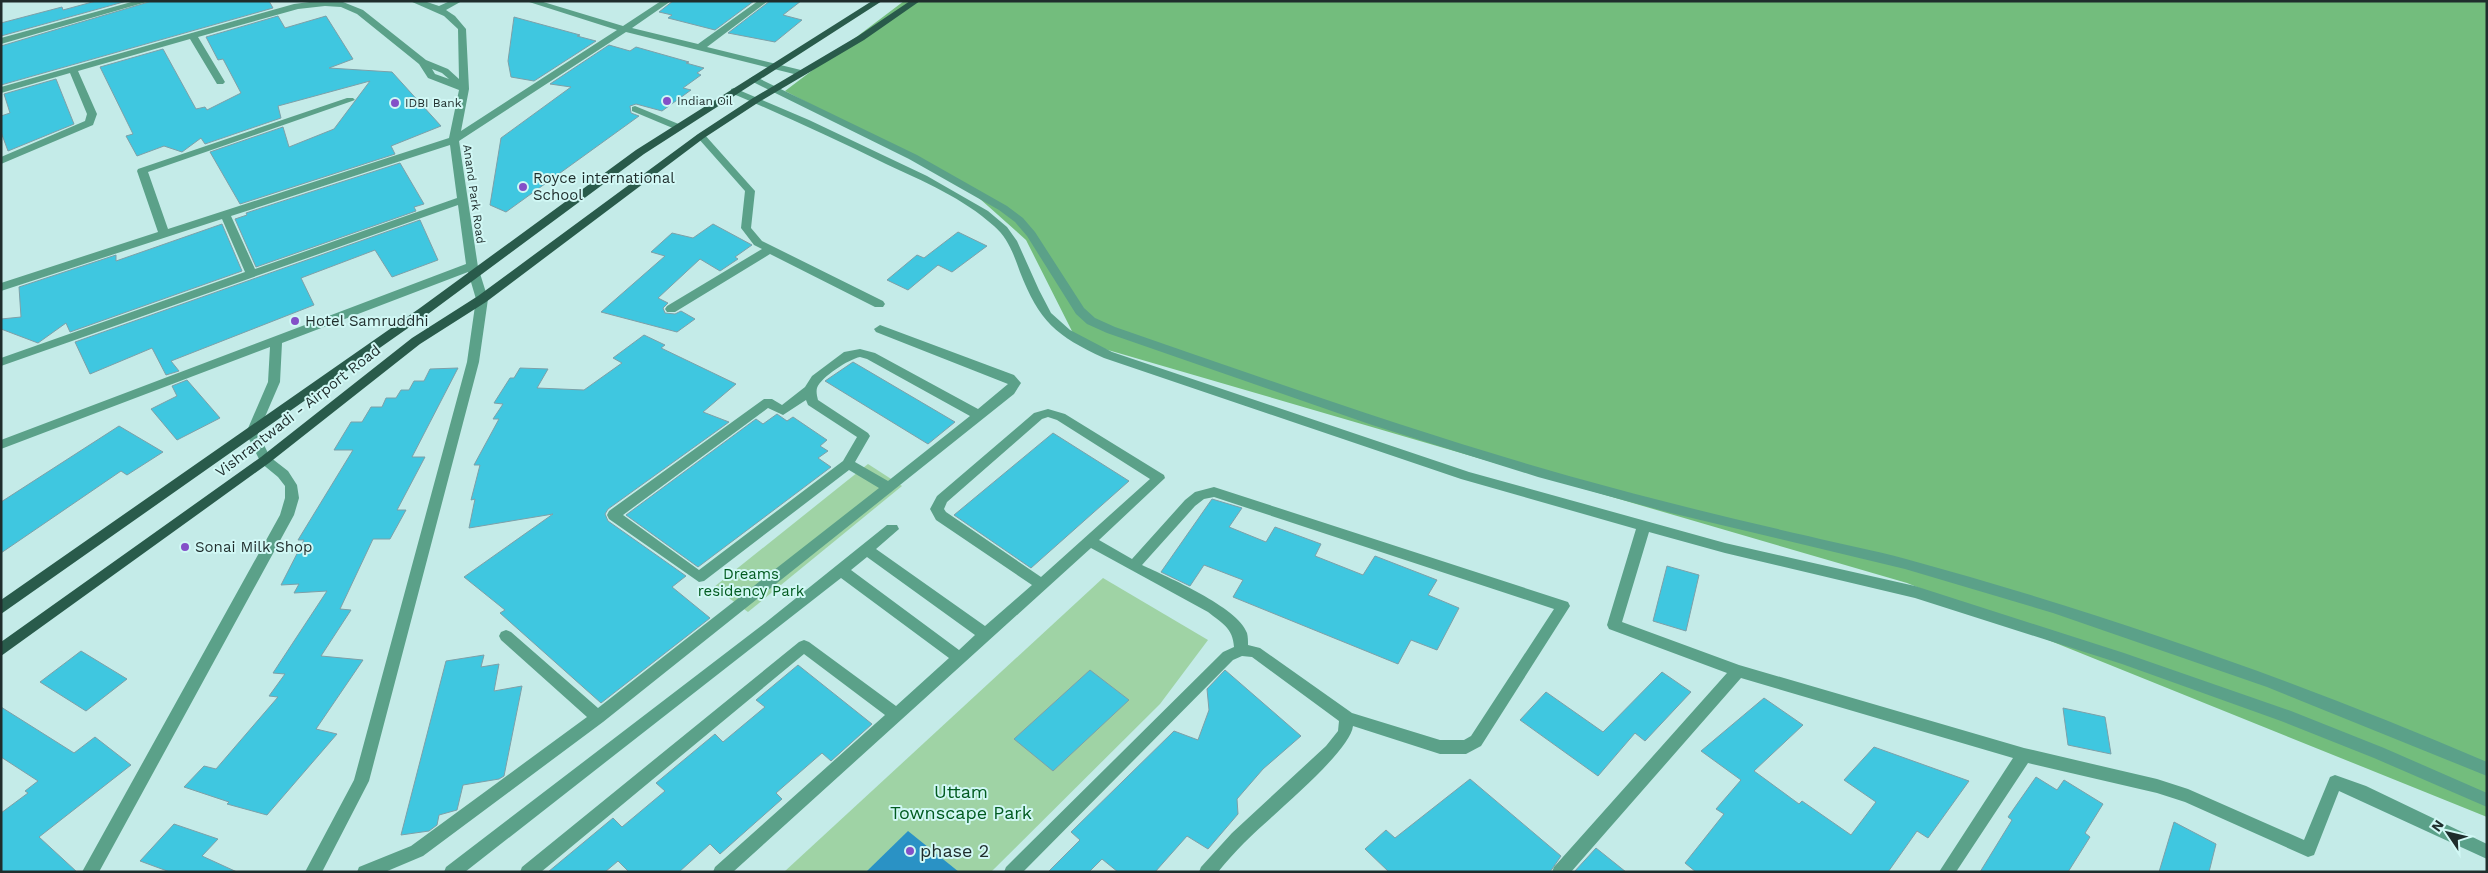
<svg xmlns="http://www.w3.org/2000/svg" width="2488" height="873" font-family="'Work Sans',sans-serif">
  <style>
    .green { fill: #9fd3a5 }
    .forest { fill: #73bd7d }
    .water { fill: #2a92c5 }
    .building { fill: #3fc7e0; stroke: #7da0a8 }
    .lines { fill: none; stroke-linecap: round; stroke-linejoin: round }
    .minor { fill: #5ba189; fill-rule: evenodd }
    .major { fill: #295b4b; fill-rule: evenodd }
    .poi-dot { fill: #8350c8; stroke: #d1f8f5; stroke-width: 2 }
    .labels { text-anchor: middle; stroke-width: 4; stroke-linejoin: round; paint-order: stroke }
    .far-poi-label { font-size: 12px; fill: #1f2d2c; stroke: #d1f8f5; text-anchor: start }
    .far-street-label { font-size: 12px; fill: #1f2d2c; stroke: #d1f8f5 }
    .poi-label { font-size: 15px; fill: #1f2d2c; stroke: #d1f8f5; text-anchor: start }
    .street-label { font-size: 15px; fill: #1f2d2c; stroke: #d1f8f5 }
    .park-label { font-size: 15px; fill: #025b20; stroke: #d1f8f5 }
    .near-park-label { font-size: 18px; fill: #025b20; stroke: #d1f8f5 }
    .near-poi-label { font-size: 18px; fill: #1f2d2c; stroke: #d1f8f5; text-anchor: start }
  </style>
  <rect width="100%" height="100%" fill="#c4ebe8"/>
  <g class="green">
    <path d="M868,464L902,486L748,612L714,587Z"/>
    <path d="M1103,578L1208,640L1160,704L991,872H784Z"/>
  </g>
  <path class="forest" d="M904,1H2487V817L1907,583L1077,341L1026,240L961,182L785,91Z"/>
  <path class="water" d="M908,831L959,872H866Z"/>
  <g class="building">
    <path d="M96,1H127L1,36V23L62,7L63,10Z"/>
    <path d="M152,1H269L273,8L1,85V46Z"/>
    <path d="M673,1H754L715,30L668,18L672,15L659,12Z"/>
    <path d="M770,1H801L783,15L802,20L775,42L728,33Z"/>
    <path d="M278,16L285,28L326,16L353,59L329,68L392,72L441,126L391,146L395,154L240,204L210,152L283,127L289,147L334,129L370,81L278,106L281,118L205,144L201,138L182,152L164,146L137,156L126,136L133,134L100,67L163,49L196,109L205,107L207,110L241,93L223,59L218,60L206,37Z"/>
    <path d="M514,17L580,35L577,36L596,41L534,81L511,77L508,61Z"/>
    <path d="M609,45L630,51L636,47L689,62L686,63L704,68L697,73L701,75L683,88L691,90L662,111L636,104L630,106L631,113L639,116L506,212L490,205L501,138L571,87L550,84Z"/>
    <path d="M56,79L74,124L8,151L1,132V116L10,113L4,94Z"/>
    <path d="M400,163L424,204L414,207L416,211L256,267L235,219L247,215L246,213Z"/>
    <path d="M420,220L438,260L392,277L375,250L301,278L314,305L171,361L179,371L166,375L152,348L90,374L75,342Z"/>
    <path d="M222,224L242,271L70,332L66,323L38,343L1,329V319L21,317L19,287L116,255V261Z"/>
    <path d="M713,224L752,245L735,257L738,259L720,271L700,259L658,298L668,303L663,308L665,313L675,314L681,311L695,319L677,332L601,312L665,256L651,252L672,233L693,238Z"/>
    <path d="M958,232L987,246L952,272L938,265L908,290L887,280L917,255L924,258Z"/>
    <path d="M644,335L665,345L661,348L736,384L703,412L729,422L608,509L605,514L608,521L686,576L672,587L710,618L601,703L500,613L505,610L464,577L553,514L469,528L475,499L471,500L480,465H474L499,419H493L503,404L494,403L510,378H514L520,368L548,369L537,388L584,390L622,363L613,358Z"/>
    <path d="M853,362L955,422L928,444L825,381Z"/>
    <path d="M458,368L412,457H425L397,510H406L390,539H373L340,609L351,610L321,656L363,660L316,729L337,734L267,815L227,804L229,802L184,787L204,766L216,769L278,697L269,696L285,674L273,673L327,591L294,593L299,584L281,585L304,540H298L353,450H334L351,422H362L371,407H382L386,398H396L401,390H409L414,381H424L430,369Z"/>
    <path d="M187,380L220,418L177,440L151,409L177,396L172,386Z"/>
    <path d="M777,414L787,421L793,417L827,440L820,446L828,451L818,458L831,467L698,567L626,515L756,419L763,424Z"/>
    <path d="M119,426L163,452L127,475L121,471L1,553V502Z"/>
    <path d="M1053,433L1129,481L1031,568L954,515Z"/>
    <path d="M1212,499L1242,508L1229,527L1266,542L1275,527L1321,544L1315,556L1363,575L1375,556L1437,580L1428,595L1459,608L1437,650L1411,640L1398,664L1233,597L1243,580L1204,565L1190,586L1161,572Z"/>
    <path d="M1667,566L1699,575L1686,631L1653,621Z"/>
    <path d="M81,651L127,679L86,711L40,682Z"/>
    <path d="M484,655L481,667L499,664L494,691L522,686L504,776L499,779L463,785L457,810L439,815L437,825L429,831L401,835L446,661Z"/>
    <path d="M798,665L872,724L831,761L822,753L776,793L782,799L720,854L710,844L679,872H629L618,861L605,872H548L613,818L622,827L665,791L656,783L715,734L723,742L765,707L756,700Z"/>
    <path d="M1090,670L1129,700L1053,771L1014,739Z"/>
    <path d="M1225,670L1301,736L1263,769L1237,799L1238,814L1208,849L1187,836L1155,872H1118L1102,859L1089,872H1048L1080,840L1071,832L1174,731L1198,740L1209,710L1207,689Z"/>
    <path d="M1662,672L1691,692L1645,741L1635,733L1598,776L1520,720L1546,692L1603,732Z"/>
    <path d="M1764,698L1803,725L1754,771L1799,804L1802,801L1851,835L1876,802L1844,780L1874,747L1969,781L1928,838L1917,831L1888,872H1696L1685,863L1724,814L1716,809L1741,780L1701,751Z"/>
    <path d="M1,707L74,753L95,737L131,765L39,837L77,872H1V813L28,793L25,791L38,781L1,757Z"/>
    <path d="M2063,708L2105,717L2111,754L2068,745Z"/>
    <path d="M2036,777L2057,790L2064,780L2103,804L2085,833L2090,837L2068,872H1980L2012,820L2008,817Z"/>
    <path d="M1470,779L1561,856L1550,872H1389L1365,849L1386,830L1395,838Z"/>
    <path d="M2174,822L2216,844L2209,872H2159Z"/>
    <path d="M174,824L218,839L202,856L237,872H170L140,861Z"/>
    <path d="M1596,848L1626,872H1574Z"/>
  </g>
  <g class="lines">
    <g class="minor">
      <path d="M135,1H150L1,44V38Z"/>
      <path d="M317,1L343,2L363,10L426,60L448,69L459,79L458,29L444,16L410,1H424L439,6L450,1H462L446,10L455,16L466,29L469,89L461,131L617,30L526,1H540L623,26L661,1H671L632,28L698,44L758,1H768L707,47L805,71L807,73L802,76L626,32L459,141L478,267L488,299L479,362L369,781L322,872H305L354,780L467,362L476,299L468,272L282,343L280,382L258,433L270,457L288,471L297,485L299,498L294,515L99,872H82L280,515L285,498V486L278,477L261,463L246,433L268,382L270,347L1,449V440L466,264L458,205L1,366V358L245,272L222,219L1,291V283L158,232L137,171L138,169L347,98H353L355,100L148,172L168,229L449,138L459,90L428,78L419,64L357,14L341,7L325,6L298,9L198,37L225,82L223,84H217L190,39L78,71L97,114L93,125L1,164V157L85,121L87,114L70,73L1,93V87L294,4ZM432,69L442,73L449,79L435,74ZM450,145L457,198L255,269L231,216Z"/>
      <path d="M754,76L917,155L1007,206L1023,218L1035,232L1084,308L1095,318L1115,327C1266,379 1416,433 1569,476C1648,498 1728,518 1808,536C1840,544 1874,550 1906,559C2104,613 2298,681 2487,762V776L2267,687L2053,613L1905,569L1671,513L1538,477L1372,425L1107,333L1087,324L1076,314L1027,236L1015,222L999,210L909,159L751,81L749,79Z"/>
      <path d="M734,88L809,120L927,176L988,211L1007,227L1017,241L1039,290L1051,313L1070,330L1112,352L1469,472L1725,543L1915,586L2124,653L2291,711L2384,748L2487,793V807L2374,758L2281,721L2122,664L1915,598L1725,553L1649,532L1622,622L1739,665L2024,748L2157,779L2188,789L2304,840L2330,777L2335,775L2366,786L2487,844V859L2339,791L2314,855L2308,857L2185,802L2157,793L2028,763L1956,872H1939L2013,758L1741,678L1571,872H1552L1554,867L1727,673L1609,629L1607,625L1636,529L1461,479L1104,358C1056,336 1039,321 1020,272C1014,255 1008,238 994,226C963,198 923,181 886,164C835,139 783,115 731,93V89Z"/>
      <path d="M635,106L681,125L683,127L681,129H675L632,111V107Z"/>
      <path d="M701,133L704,134L755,191L751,228L762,241L883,301L885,304L883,307H875L770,254L675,312H667L665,309L667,306L762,249L754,245L741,228L745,191L698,138L696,136Z"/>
      <path d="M880,325L1014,375L1021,383L1014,394L603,722L423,856L385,872H357L359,867L411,846L587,717L501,640L499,636L501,632L506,630L511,632L598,708L879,488L849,470L704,581L699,582L609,519L607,515L609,511L764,399H772L782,405L805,387L812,376L844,352L860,349L875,353L978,409L1008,384L876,332L874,329ZM860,357L867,359L970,416L888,481L855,462L870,436L868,433L818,400C817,396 816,392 817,388C821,377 849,359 860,357ZM806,400L808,405L857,437L843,461L699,570L623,515L768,408L783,415Z"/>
      <path d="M1048,409L1065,414L1164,475L1165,478L1099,540L1132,559L1185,500L1195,492L1214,487L1568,602L1570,606L1481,746L1466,754H1440L1353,726C1350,753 1266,820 1244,843C1235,852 1226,862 1218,872H1199L1201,867L1232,833L1326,746L1338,731L1339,721L1252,657L1242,656L1233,660L1023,872H1004L1006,867L1223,652L1234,647C1233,628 1222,623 1208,612L1091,548L733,872H713L715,867L885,715L804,654L541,872H520L522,867L799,642L804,640L809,642L896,706L949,658L841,578L465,872H444L446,867L765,623L887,525H897L899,529L876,549L985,626L1032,585L936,520L930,509L937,496L1034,413ZM1048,417L1057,420L1150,479L1041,577L946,512L944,509L947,502L1042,419ZM1214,497L1554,609L1471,736L1464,740H1440L1352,713L1260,648L1248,645C1248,641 1248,637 1247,633C1238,607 1167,577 1142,565L1195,506L1204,499ZM867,557L975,635L959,650L851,570Z"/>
    </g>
    <g class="major">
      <path d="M872,1H882L644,154L428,314L1,614V600L420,308L636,150Z"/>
      <path d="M910,1H920L864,40L759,102L704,138L486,302L420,344L269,463L1,656V642L261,457L412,338L478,296L698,134L753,98L858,36Z"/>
    </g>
  </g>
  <g class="poi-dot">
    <circle cx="667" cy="101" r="5"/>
    <circle cx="395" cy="103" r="5"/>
    <circle cx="523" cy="187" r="5"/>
    <circle cx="295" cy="321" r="5"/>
    <circle cx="185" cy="547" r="5"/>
    <circle cx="910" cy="851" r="5"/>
  </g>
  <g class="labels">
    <g class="far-poi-label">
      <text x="677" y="105">Indian Oil</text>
      <text x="405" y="107">IDBI Bank</text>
    </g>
    <g class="far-street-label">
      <text transform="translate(474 194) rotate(82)" y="4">Anand Park Road</text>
    </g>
    <g class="poi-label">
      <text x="533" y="183">Royce international<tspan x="533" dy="17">School</tspan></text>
      <text x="305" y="326">Hotel Samruddhi</text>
      <text x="195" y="552">Sonai Milk Shop</text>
    </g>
    <g class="street-label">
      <text transform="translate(298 411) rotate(-38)" y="5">Vishrantwadi - Airport Road</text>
    </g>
    <g class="park-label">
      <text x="751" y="579">Dreams<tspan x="751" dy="17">residency Park</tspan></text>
    </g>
    <g class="near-park-label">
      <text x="961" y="798">Uttam<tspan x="961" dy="21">Townscape Park</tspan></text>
    </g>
    <g class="near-poi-label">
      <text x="920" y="857">phase 2</text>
    </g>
  </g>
  <rect width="2488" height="873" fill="none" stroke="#1f2d2c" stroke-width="5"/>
  <g transform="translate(2448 833) rotate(305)" stroke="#d1f8f5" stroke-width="4" paint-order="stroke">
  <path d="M0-4L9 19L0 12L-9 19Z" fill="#1f2d2c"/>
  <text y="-8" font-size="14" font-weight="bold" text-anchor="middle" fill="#1f2d2c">N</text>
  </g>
</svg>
